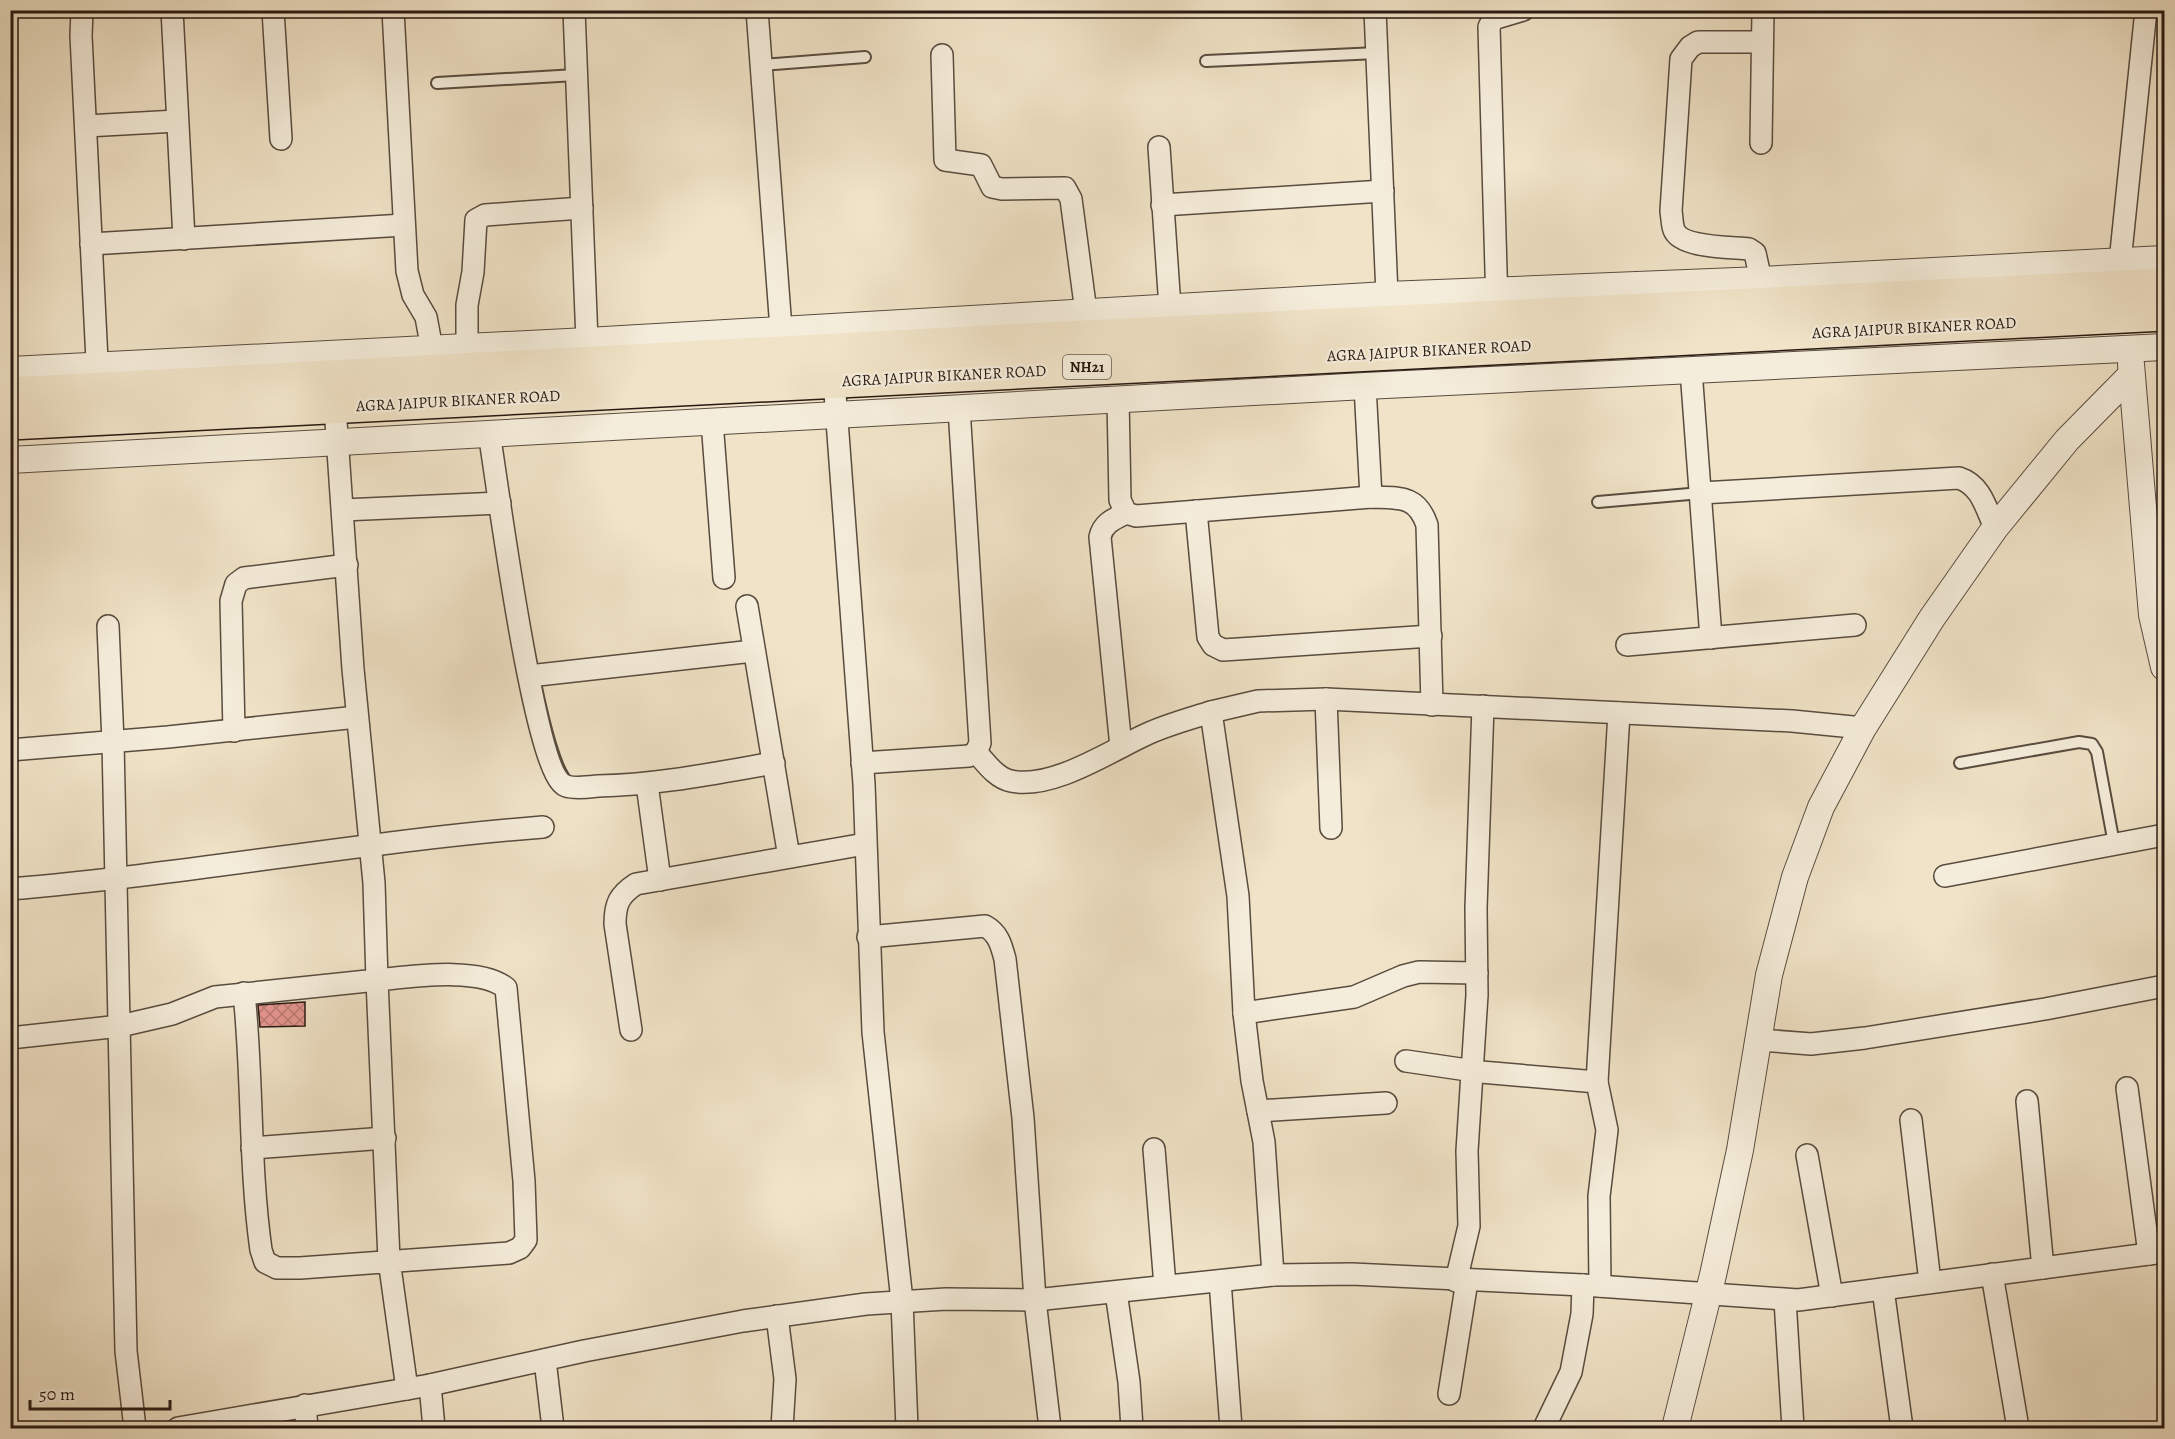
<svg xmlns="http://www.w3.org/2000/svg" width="2175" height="1439" font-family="Alegreya,serif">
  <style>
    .building { fill: url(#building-cross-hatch); stroke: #271912; stroke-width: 1.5 }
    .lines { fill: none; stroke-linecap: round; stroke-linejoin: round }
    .service-casing { stroke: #594c3f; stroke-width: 14 }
    .minor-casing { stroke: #594c3f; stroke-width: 24 }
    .tertiary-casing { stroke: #594c3f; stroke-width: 28 }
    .trunk-casing { stroke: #271912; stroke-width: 36 }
    .service { stroke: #f5eddb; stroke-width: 10 }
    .minor { stroke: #f5eddb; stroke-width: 21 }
    .tertiary { stroke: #f5eddb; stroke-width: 26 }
    .trunk { stroke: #f0e3c7; stroke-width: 33 }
    .labels { text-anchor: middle; stroke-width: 4.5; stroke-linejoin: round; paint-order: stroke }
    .shield { fill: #f5eddb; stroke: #65594e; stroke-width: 1.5 }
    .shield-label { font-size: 15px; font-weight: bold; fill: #271912 }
    .street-label { font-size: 16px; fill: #271912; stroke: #f5eddb }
  </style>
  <defs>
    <pattern id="building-cross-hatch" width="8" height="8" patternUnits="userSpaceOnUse" patternTransform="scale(1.5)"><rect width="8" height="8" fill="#e5958e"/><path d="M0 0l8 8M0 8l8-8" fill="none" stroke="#ba7973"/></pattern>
  </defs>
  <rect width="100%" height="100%" fill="#f0e3c7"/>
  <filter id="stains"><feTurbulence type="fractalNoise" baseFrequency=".00333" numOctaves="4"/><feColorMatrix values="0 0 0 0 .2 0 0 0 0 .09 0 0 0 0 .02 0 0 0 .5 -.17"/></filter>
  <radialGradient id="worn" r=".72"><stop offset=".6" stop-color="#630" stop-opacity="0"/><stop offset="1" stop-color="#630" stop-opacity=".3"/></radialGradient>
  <path class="building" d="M305,1002V1026L260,1027L258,1005Z"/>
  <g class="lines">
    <defs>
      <g id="service">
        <path d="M1206,61L1377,53"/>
        <path d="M761,65L865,57"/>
        <path d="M437,83L576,75"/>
        <path d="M1598,502L1701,493"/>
        <path d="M1960,763L2079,742L2092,744L2097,752L2114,844"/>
      </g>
      <g id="minor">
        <path d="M82,10L81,36L98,381"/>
        <path d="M172,10L184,239"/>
        <path d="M273,10L281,139"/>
        <path d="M393,10L407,271L413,295L426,317L432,349"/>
        <path d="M574,10L587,341"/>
        <path d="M757,10L781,329"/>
        <path d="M1375,10L1387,295"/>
        <path d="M942,55L945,160L981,165L992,187L1002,189L1065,188L1071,199L1086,312"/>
        <path d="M86,126L177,121"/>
        <path d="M1761,143L1763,10"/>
        <path d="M1159,147L1170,308"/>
        <path d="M1162,205L1383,191"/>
        <path d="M91,244L404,225"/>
        <path d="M2120,262L2146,10"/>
        <path d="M1761,280L1755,253L1749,249C1732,247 1681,248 1674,230C1672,225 1672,217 1671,211L1681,59L1690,47L1698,42H1762"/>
        <path d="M1497,305L1489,27L1493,19L1523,10"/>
        <path d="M467,346V305L473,272L476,220L485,215L582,208"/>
        <path d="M1691,370L1711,638"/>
        <path d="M834,380L864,784L873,1032L902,1301L907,1428"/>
        <path d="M1365,386L1371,497"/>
        <path d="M1118,399L1120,500L1126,513L1136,516L1371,497C1399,498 1417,495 1427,525L1432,705"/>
        <path d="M712,421L724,578"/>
        <path d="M489,433C497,479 534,775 566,786C575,789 589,787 598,786C657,785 716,773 774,763"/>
        <path d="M1701,493L1959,478C1981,485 1986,508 1995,528"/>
        <path d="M343,510L500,503"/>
        <path d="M1196,511L1208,637L1213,645L1223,650L1431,636"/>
        <path d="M747,606L789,857"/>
        <path d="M108,626L113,742L126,1351L135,1428"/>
        <path d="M1627,645L1855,625"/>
        <path d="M529,676L753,651"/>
        <path d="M1326,699L1331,828"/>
        <path d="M234,731L231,601L236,584L244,578L347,565"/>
        <path d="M1121,747L1100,537C1103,523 1114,519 1126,513"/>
        <path d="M10,750L168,737L357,717"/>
        <path d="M976,752C986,763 996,778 1011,781C1052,790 1110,751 1145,735C1166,725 1189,719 1211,712"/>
        <path d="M862,763L969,756L976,752L980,743L959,408"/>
        <path d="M647,784L660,880"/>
        <path d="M1945,876L2164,835"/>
        <path d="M10,889C189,874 365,841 543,827"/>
        <path d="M868,937L985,926C998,933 1001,944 1005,959L1023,1118L1035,1300L1050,1428"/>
        <path d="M244,993C253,1079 249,1165 261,1250L265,1262L277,1268H300L509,1253L520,1248L526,1240L524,1181L506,988C479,966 410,977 377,980L389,1260L407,1389"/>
        <path d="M1244,1013L1354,997L1403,976L1419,972L1477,973"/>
        <path d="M631,1030L615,924C615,904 619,895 636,884L865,844"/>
        <path d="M10,1038L120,1026L172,1014L215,997L377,980L374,883L353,669L335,407"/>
        <path d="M1760,1040L1811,1044L1865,1038L2045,1009L2164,986"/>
        <path d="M1406,1061L1481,1072L1597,1082L1607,1130L1599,1196L1600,1286"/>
        <path d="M1597,1082L1619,713"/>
        <path d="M2127,1088L2149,1254"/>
        <path d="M2027,1101L2043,1268"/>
        <path d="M1258,1111L1386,1103"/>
        <path d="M1911,1120L1930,1282"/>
        <path d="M252,1148L385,1138"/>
        <path d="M1154,1149L1165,1286"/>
        <path d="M1807,1155L1832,1296"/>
        <path d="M1992,1274L2018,1428"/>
        <path d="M1273,1275L1264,1142L1252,1081L1244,1013L1238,896L1211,712L1258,701L1326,699L1792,721L1863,728"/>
        <path d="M1220,1281L1231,1428"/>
        <path d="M1456,1281L1469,1226L1467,1151L1477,995L1476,908L1483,706"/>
        <path d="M1883,1289L1902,1428"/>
        <path d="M1116,1292L1129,1382L1132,1428"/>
        <path d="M1785,1300L1793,1428"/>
        <path d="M777,1316L785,1379L782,1428"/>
        <path d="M545,1360L553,1428"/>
        <path d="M430,1385L434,1428"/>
        <path d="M1449,1394L1467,1281"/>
        <path d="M305,1405L307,1428"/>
        <path d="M178,1428L430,1385L584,1351L743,1321L866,1304L946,1299L1035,1300L1273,1275L1352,1274L1583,1285L1798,1300L2164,1252"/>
        <path d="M1544,1428L1571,1372L1582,1314L1583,1285"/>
      </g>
      <g id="tertiary">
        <path d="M2131,364L2152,615L2164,667"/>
        <path d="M10,370L587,341L1387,295L1761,280L2164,259"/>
        <path d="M10,460L1365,386L2164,347"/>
        <path d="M1675,1428L1713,1275L1740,1150L1769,975L1795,877L1821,807L1863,728L1932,618L1995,528L2067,440L2131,375"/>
      </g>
      <g id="trunk">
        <path d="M10,394L1043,339L2164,285"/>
        <path d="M10,423L2164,314"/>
      </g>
    </defs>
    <use href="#service" class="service-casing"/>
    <use href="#minor" class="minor-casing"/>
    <use href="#tertiary" class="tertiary-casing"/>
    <use href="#trunk" class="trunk-casing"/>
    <use href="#service" class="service"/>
    <use href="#minor" class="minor"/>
    <use href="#tertiary" class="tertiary"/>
    <use href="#trunk" class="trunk"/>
  </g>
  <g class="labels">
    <rect class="shield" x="1063" y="355" width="48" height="24" rx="4.5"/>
    <g class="shield-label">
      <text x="1087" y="372">NH21</text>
    </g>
    <g class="street-label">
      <text transform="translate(1914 327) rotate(-3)" y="6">AGRA JAIPUR BIKANER ROAD</text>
      <text transform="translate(1429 350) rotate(-3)" y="6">AGRA JAIPUR BIKANER ROAD</text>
      <text transform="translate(944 375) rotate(-3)" y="6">AGRA JAIPUR BIKANER ROAD</text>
      <text transform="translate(458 400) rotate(-3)" y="6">AGRA JAIPUR BIKANER ROAD</text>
    </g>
  </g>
  <rect width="2175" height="1439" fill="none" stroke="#f0e3c7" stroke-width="36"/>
  <rect x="12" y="12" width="2151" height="1415" fill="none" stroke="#271912" stroke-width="3"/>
  <rect x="18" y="18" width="2139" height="1403" fill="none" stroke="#271912" stroke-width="1.5"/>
  <path d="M30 1400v9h140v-9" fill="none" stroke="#271912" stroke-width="3"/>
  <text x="39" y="1400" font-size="18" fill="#271912" stroke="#f5eddb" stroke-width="4.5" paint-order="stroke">50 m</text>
  <rect width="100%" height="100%" filter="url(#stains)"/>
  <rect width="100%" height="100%" fill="url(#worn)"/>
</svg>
